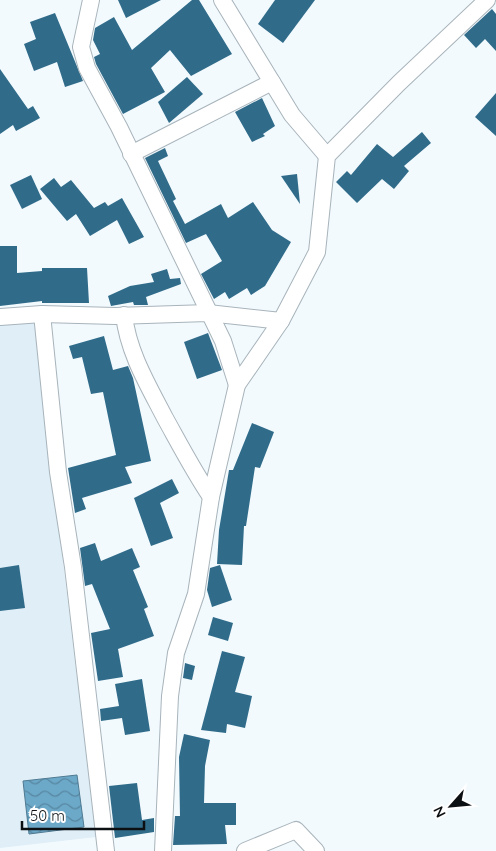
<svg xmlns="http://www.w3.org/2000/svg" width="496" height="851" font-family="Quicksand,sans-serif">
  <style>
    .built { fill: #dfeef7 }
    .water { fill: url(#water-waves); stroke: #4f7a92 }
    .building { fill: #306c8a }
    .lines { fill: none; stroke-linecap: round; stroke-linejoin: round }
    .street-casing { stroke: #a8b4bb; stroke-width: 18 }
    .street { stroke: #fff; stroke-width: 16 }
  </style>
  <defs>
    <pattern id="water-waves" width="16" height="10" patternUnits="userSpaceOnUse" patternTransform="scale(1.25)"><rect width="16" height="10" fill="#6ca8c8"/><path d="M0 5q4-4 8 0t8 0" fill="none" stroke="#5787a1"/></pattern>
  </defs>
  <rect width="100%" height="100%" fill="#f2fafe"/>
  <path class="built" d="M34,319L96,837L0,848V323Z"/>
  <path class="water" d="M77,775L84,827L29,834L23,781Z"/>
  <g class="building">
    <path d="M118,0H161L126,18Z"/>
    <path d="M192,0H199L232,54L191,76L170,50L151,68L165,92L123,114L96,64L94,57L100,54L93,40L95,28L114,17L132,50Z"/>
    <path d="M275,0H315L283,43L258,24Z"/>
    <path d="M492,9L496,14V51L485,39L476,48L464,35Z"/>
    <path d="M55,13L83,81L65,87L57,62L34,71L24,44L36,39L30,22Z"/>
    <path d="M0,69L28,109L33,106L40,118L16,131L13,125L0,134Z"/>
    <path d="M187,77L203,94L169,123L158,102Z"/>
    <path d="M496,93V136L475,117Z"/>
    <path d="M262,98L275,126L263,134L265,136L252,142L235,112Z"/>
    <path d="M422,132L431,143L404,166L409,171L394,189L382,179L357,203L336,182L347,171L351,175L377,144L393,157Z"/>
    <path d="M165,148L168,156L158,161L176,199L173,201L185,224L221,204L228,218L253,202L272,230L291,242L265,286L251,295L247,288L229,299L225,292L214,299L201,274L222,261L206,234L186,243L145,158Z"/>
    <path d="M297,174L300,204L281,176Z"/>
    <path d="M31,175L42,199L22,209L10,185Z"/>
    <path d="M54,178L61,187L71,180L94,208L105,202L108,206L122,198L144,237L129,244L117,220L90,236L76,214L67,221L40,189Z"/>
    <path d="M0,246H17V273L42,271V268H87L89,303H42V301L0,306Z"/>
    <path d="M167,269L170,279L180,278L181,284L146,297L148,305H134L133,302L111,306L108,296L130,286L154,282L151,274Z"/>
    <path d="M208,333L222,370L197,379L184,342Z"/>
    <path d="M104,336L113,370L128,366L133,378L151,461L125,467L132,483L82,498L86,509L75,513L68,468L116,455L103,392L91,394L82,357L73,359L69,346Z"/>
    <path d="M252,423L274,432L260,468L255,467L246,526H244L242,565L217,564L219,530L229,470H233Z"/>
    <path d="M172,479L179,493L160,503L173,538L151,546L134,498Z"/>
    <path d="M95,543L101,561L132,548L140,567L133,570L148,607L144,609L154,636L118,649L123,677L98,681L91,633L110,629L92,584L85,586L80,548Z"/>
    <path d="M19,565L25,608L0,611V568Z"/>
    <path d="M220,565L232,600L212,607L207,590L210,568Z"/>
    <path d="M213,617L233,623L228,641L208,635Z"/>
    <path d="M222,651L245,657L235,692L252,696L245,728L227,724L226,733L201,730Z"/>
    <path d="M185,663L195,666L192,680L183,678Z"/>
    <path d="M142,679L150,731L125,735L122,718L101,721L100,709L119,706L115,684Z"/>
    <path d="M184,734L210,740L205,766L204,803H236V825H225L227,844L173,845L175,816H180L179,757Z"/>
    <path d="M137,783L142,820L154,818V832L115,838L109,786Z"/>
  </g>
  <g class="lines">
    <defs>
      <g id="street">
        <path d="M91,0L81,47L87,68L119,127L223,341L237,385"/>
        <path d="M222,0L292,115L327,156"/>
        <path d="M131,154L272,82"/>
        <path d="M42,314L58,472L73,567L106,851"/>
        <path d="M124,315C128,352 148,385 165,418C180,445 194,472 211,497"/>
        <path d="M0,317L42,314L115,316L208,313L281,321"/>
        <path d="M163,851L170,696L176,653L196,594L211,497L237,385L281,321L317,252L327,156L399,83L487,0"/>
        <path d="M245,851L296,830L316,851"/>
      </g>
    </defs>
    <use href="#street" class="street-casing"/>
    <use href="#street" class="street"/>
  </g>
  <g transform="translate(451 806) rotate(243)" stroke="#ffffff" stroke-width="4" paint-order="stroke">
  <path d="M0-4L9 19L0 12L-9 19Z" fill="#0c1013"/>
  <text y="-8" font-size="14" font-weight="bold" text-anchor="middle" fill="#0c1013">N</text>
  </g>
  <path d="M22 821v8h122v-8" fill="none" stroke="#0c1013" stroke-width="2.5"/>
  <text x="30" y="821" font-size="15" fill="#0c1013" stroke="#ffffff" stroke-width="4" paint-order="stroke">50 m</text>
</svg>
